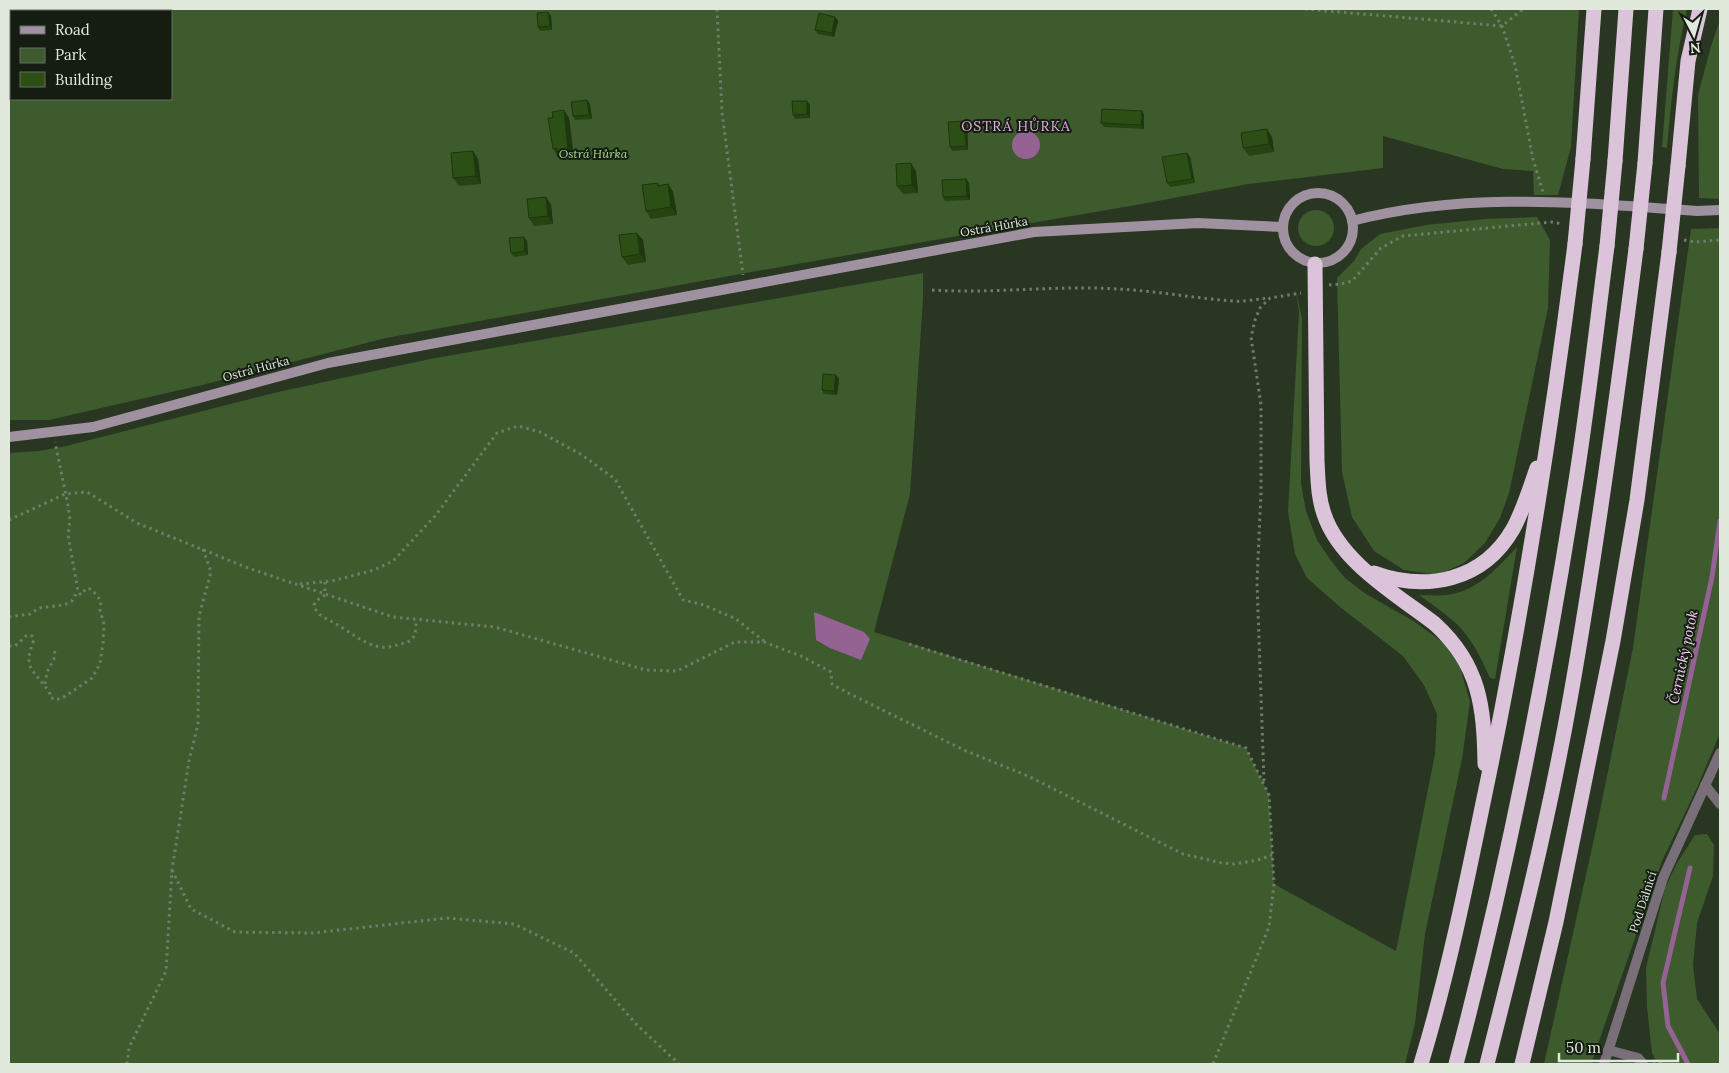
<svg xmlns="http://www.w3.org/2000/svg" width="1729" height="1073" font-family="Lora,serif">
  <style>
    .green { fill: #3d5b2d; fill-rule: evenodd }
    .water { fill: #956294 }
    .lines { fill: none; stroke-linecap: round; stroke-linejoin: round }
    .stream { stroke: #956294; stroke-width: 5 }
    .path { stroke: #707c6a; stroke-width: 3; stroke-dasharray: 2.5 4; stroke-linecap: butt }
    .lane { stroke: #796f78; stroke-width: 10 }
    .street { stroke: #796f78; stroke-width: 10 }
    .secondary { stroke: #a091a0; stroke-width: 10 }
    .highway { stroke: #dbc3da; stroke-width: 15 }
    .highway-bridge { stroke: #dbc3da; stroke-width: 15 }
    .wall { fill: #254411 }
    .shaded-wall { fill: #1e370e }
    .building { fill: #2b4f14; stroke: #1e370e }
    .labels { text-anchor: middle; stroke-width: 4; stroke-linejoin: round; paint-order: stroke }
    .park-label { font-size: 12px; font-style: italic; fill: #a7df8b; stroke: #151c12 }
    .street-label { font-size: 12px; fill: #e0e9dc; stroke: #151c12 }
    .neighbourhood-label { font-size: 14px; letter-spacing: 1px; fill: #e4aae3; stroke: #151c12 }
    .water-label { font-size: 14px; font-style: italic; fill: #fbcefa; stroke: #151c12 }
  </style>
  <rect width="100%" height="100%" fill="#293622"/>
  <g class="green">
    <path d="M9,9H1579L1571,147L1558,195H1534L1533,171L1503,169L1383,136V168L1248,184L1147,203L757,271L386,338L202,385L49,420H9ZM11,11H171V99H11Z"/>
    <path d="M1673,9H1687C1676,55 1671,101 1667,148L1662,147Z"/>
    <path d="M1720,20V199L1699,198L1698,95L1711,46Z"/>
    <circle cx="1316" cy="228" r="18"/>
    <path d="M1537,217L1550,240L1548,308L1509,493L1500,518L1485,543L1464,563L1438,575L1404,570L1374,551L1352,517L1342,472L1337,278L1354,261L1361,249L1380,234L1426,225L1485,219Z"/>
    <path d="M1720,228V733L1696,790L1662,861L1591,1064H1544L1596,830L1633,648L1691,229Z"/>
    <path d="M923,273V299L910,494L874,632L1246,748L1269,795L1274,884L1396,951L1435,754L1437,714L1424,685L1403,656L1340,607L1307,578L1295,554L1288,512L1299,312L1295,287L1302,319L1301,484L1306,511L1317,540L1332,562L1345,578L1366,594L1415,622L1445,644L1460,667L1470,702L1462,759L1425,934L1415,1024L1405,1064H9V453L39,451L66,446L278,392L430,359Z"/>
    <path d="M1517,547L1495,679L1490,678C1483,663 1477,649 1467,636C1455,619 1435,607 1419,595C1428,595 1438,596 1447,595C1478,591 1497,568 1517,547Z"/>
    <path d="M1707,834L1714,845L1713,876L1697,923L1693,965L1697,999L1720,1034V1064H1658L1652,1053L1647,1007L1646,968L1665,888L1677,863L1695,835Z"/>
  </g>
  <g class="water">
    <circle cx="1026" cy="145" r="14"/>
    <path d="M814,612L864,632L870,639L861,660L830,648L816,640Z"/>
  </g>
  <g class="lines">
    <g class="stream">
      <path d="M1664,798L1712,577L1720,521"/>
      <path d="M1688,1064L1668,1026L1663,983L1690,868"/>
    </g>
    <g class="path">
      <path d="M717,9L722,112L743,275"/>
      <path d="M1305,9L1502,26L1523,9"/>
      <path d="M1491,9L1502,26L1515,65L1533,159L1543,192"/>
      <path d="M1684,240L1695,242L1720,240"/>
      <path d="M1329,285L1341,284L1352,281L1381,248L1403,236L1551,222L1563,224"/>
      <path d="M932,290C994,294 1056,285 1118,289C1156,291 1194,298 1232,301C1244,302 1257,299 1269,298"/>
      <path d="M9,520L65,494L87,492L137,523L248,568L393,617L495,627L646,670L677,671L735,642H764L801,656L831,672L832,684L848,693L966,751L1028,776L1183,854L1222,863L1234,864L1258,860L1272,855"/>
      <path d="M325,582V595L316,601L314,605C317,617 327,618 336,624C350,632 365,645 381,647C387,648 394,646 400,644C416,641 416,634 416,619"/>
      <path d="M300,584L332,581L374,570L393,561L435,516L497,433L518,426L540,432L582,455L615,479L683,600L704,605L736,619L764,641"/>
      <path d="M9,617L30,614L39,608L64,605L72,601L76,594H80"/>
      <path d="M909,644L1246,748L1269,795L1274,884L1269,927L1213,1064"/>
      <path d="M9,646H15L27,635L32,636L34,640C21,671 36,670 50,694V697L56,700L64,697L92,678L100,664L103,643L104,624L100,610L101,602L97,595L90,589H85L83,594H80L78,591L68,535L70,520L68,505L55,442"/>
      <path d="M45,684L47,672L54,659L55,649"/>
      <path d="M1264,781L1257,582L1261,492V405L1251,337L1255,320L1260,308L1270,298L1301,293"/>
      <path d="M172,870L191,909L235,932L313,933L447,918L514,924L574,953L637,1025L679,1064"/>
      <path d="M1653,1061L1666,1064"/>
      <path d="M127,1064L129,1048L166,971L172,870L189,761L198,724L199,616L211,572L203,549"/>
    </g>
    <g class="lane">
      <path d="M1705,785L1720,804"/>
      <path d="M1608,1050L1638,1058L1643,1064"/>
    </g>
    <path class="street" d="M1604,1064L1663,878L1720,753"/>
    <g class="secondary">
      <circle cx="1318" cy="228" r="35"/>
      <path d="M1352,221C1467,191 1580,203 1697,211L1720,210"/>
      <path d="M9,437L93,427L328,363L1034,232L1198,223L1283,227"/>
    </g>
    <g class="highway">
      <path d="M1583,159L1594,9"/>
      <path d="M1615,161L1626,9"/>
      <path d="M1645,163L1656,9"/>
      <path d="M1678,166L1688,61L1700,9"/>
      <path d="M1315,264L1317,461C1318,479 1318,497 1324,514C1340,562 1396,594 1435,624C1480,665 1484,707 1485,764"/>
      <path d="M1374,573C1427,592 1483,581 1513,529C1523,511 1530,488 1537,468"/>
      <path d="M1421,1064C1447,978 1465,891 1483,803C1522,618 1551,431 1575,244"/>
      <path d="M1456,1064C1505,878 1543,689 1573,499C1587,415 1596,331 1607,246"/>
      <path d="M1487,1064C1518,942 1549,819 1571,694C1597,546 1617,398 1636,249"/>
      <path d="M1522,1064L1556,922L1613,641L1637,500L1669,252"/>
    </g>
    <g class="highway-bridge">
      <path d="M1575,244L1583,159"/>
      <path d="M1607,246L1615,161"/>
      <path d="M1636,249L1645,163"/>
      <path d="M1669,252L1678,166"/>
    </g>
  </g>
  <g class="wall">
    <path d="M548,12L551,16L552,30L540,31L538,27Z"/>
    <path d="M835,17L838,21L834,37L818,34L815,30Z"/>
    <path d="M590,104L592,119L575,120L573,116Z"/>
    <path d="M810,105V118L795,119L793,115Z"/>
    <path d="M1142,111L1144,115V129L1104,127L1101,123Z"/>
    <path d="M569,118L574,159L563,160L560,157H558L553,149Z"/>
    <path d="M967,125L968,150L952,151L950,147Z"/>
    <path d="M1272,137L1274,152L1249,156L1243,148Z"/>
    <path d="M1187,153L1190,157L1195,183L1170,187L1167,183Z"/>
    <path d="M478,159L481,184L459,186L453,178Z"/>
    <path d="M916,171L918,193L903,194L897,186Z"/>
    <path d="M966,179L969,183L970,200L945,201L943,197Z"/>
    <path d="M668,184L673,192L677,215L651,219L646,211L659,185Z"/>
    <path d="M546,197L551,205L553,224L534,226L529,218Z"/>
    <path d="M643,240L646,262L628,265L622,257Z"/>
    <path d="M527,241L528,255L514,257L511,253Z"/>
    <path d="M836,375L839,379L837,395L824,394L822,390Z"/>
  </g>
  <g class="shaded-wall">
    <path d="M548,12L551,16L552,30L550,26Z"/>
    <path d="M835,17L838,21L834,37L832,33Z"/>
    <path d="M587,100L590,104L592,119L589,115Z"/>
    <path d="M807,101L810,105V118L807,114Z"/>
    <path d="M564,110L569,118L574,159L568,151Z"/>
    <path d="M1142,111L1144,115V129L1141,125Z"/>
    <path d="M964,121L967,125L968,150L966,146Z"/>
    <path d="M1267,129L1272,137L1274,152L1269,144Z"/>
    <path d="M473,151L478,159L481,184L476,176Z"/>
    <path d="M1187,153L1190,157L1195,183L1192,179Z"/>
    <path d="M911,163L916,171L918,193L912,185Z"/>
    <path d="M966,179L969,183L970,200L967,196Z"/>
    <path d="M668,184L673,192L677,215L671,207Z"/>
    <path d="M546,197L551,205L553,224L548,216Z"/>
    <path d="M637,233L643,240L646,262L640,254Z"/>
    <path d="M524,237L527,241L528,255L525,251Z"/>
    <path d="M836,375L839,379L837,395L834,391Z"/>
  </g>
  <g class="building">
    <path d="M548,12L550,26L538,27L537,13Z"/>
    <path d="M819,13L835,17L832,33L815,30Z"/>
    <path d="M587,100L589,115L573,116L571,102Z"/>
    <path d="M792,101H807V114L793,115Z"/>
    <path d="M1102,109L1142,111L1141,125L1101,123Z"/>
    <path d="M564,110L568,151L557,152V148L553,149L548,118H553L552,112Z"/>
    <path d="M964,121L966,146L950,147L948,122Z"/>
    <path d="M1267,129L1269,144L1243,148L1241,133Z"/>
    <path d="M473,151L476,176L453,178L451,153Z"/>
    <path d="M1187,153L1192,179L1167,183L1162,157Z"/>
    <path d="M911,163L912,185L897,186L896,164Z"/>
    <path d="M966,179L967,196L943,197L942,180Z"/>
    <path d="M658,183V186L668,184L671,207L646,211L642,185Z"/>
    <path d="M546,197L548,216L529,218L527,199Z"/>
    <path d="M637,233L640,254L622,257L619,235Z"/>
    <path d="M524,237L525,251L511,253L509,238Z"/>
    <path d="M823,374L836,375L834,391L822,390Z"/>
  </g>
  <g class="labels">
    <g class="park-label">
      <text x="593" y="158">Ostrá Hůrka</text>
    </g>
    <g class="street-label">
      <text transform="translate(994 227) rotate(-10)" y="4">Ostrá Hůrka</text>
      <text transform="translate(256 369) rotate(-15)" y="4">Ostrá Hůrka</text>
      <text transform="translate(1643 902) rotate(-72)" y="4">Pod Dálnicí</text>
    </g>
    <g class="neighbourhood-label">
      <text x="1016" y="131">OSTRÁ HŮRKA</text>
    </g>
    <g class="water-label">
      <text transform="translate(1683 657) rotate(-78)" y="5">Černický potok</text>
    </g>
  </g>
  <rect width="1729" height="1073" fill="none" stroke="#e0e9dc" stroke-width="20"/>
  <rect x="10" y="10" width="162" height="90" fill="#151c12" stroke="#666e63"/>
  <rect x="20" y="26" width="25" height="8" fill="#a091a0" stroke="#666e63"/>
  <text x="55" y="35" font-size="15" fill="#e0e9dc">Road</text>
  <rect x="20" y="48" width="25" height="15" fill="#3d5b2d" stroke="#666e63"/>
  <text x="55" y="60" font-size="15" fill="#e0e9dc">Park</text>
  <rect x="20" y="72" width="25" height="15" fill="#2b4f14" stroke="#666e63"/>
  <text x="55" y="85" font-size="15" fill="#e0e9dc">Building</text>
  <g transform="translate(1694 35) rotate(174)" stroke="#151c12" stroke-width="4" paint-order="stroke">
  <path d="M0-4L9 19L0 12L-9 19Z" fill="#e0e9dc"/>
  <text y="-8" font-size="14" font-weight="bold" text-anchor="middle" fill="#e0e9dc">N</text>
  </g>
  <path d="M1559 1053v8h119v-8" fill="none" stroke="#e0e9dc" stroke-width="2.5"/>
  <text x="1566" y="1053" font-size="15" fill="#e0e9dc" stroke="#151c12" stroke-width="4" paint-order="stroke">50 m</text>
</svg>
